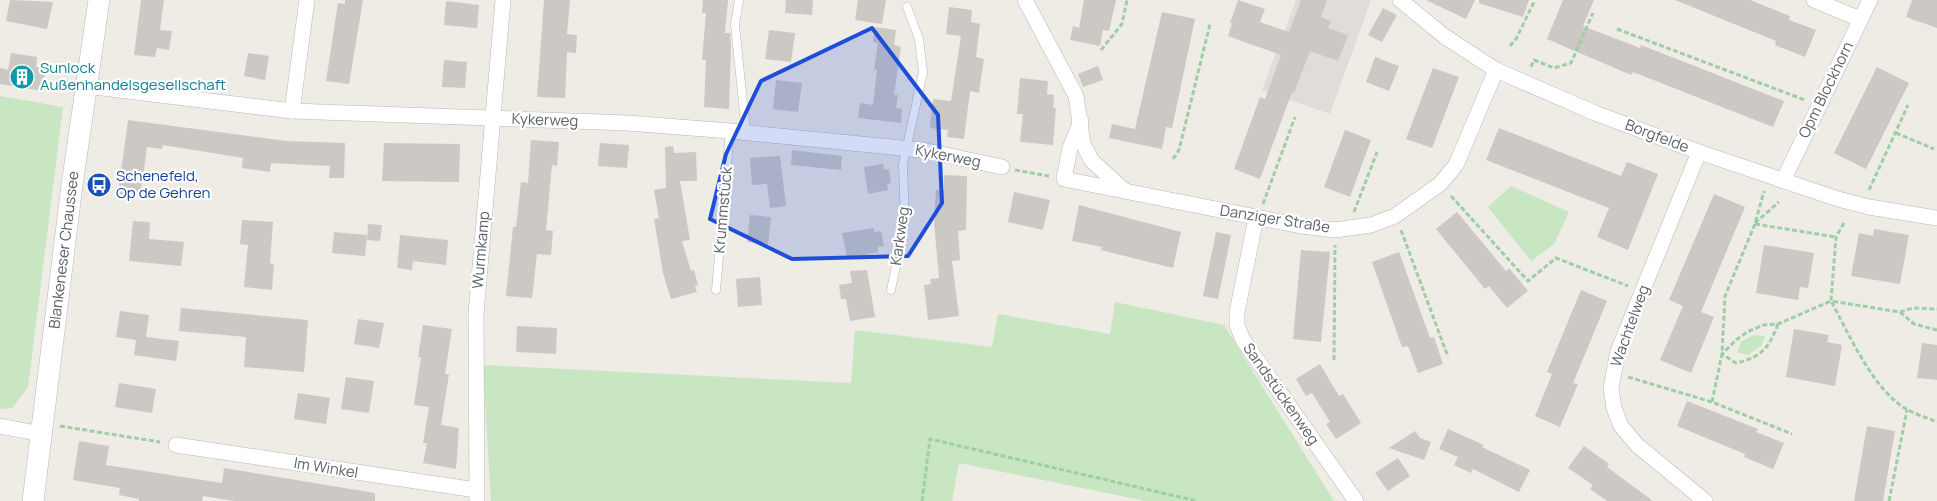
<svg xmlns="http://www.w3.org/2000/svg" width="1937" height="501" font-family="Manrope,sans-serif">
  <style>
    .industrial { fill: #e0ddd9 }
    .green { fill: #c7e6c1 }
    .building { fill: #ccc8c4 }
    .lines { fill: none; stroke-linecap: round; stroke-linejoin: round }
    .service-casing { stroke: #b5b8bb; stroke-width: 9 }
    .minor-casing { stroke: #b5b8bb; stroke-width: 16 }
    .secondary-casing { stroke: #b3b9bc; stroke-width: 22 }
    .path { stroke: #9ecfa4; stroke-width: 3; stroke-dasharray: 5 2.5; stroke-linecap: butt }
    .service { stroke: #fff; stroke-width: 8 }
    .minor { stroke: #fff; stroke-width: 15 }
    .secondary { stroke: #fff; stroke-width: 21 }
    .marked { fill: #1d4ed8; fill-opacity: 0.2; stroke: #1d4ed8; stroke-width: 4; stroke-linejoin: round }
    .labels { text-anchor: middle; stroke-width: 4.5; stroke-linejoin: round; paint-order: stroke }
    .culture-label { font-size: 15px; fill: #0d838f; stroke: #fff; text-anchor: start }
    .street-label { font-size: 15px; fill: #5c6265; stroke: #fff }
    .transit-label { font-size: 15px; fill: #164399; stroke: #fff; text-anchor: start }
  </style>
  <rect width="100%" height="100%" fill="#efebe5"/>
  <path class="industrial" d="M1296,0H1371L1330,114L1262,90Z"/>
  <g class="green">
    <path d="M0,96L63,107L28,387L12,408L0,409Z"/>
    <path d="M1511,186L1569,212L1554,244L1531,261L1488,207Z"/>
    <path d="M1115,302L1224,325L1334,501H1146L959,463L952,501H491L483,365L851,383L855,330L992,347L998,314L1110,334Z"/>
    <path d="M1754,335L1765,336L1761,346L1748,355L1737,352L1742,341Z"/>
  </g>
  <g class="building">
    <path d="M10,0L53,2L47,29L6,21Z"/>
    <path d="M141,0H164L160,30L172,31L169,50L157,48L155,57L134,55Z"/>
    <path d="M345,0H363L349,84L326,81L338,3L345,4Z"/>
    <path d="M544,0H570L567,34L577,35L576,53L567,52L565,98L537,97Z"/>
    <path d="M703,0H728L725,33H730L731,46L729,109L704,107L706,60H702L706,13H702Z"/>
    <path d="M786,0H813L812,15L785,13Z"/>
    <path d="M858,0H886L882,24L855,20Z"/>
    <path d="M1084,0H1116L1109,31L1103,30L1100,46L1070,40L1073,26L1079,28Z"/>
    <path d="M1238,0L1265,9L1260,22L1289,32L1301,0H1327L1321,17L1331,21L1328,28L1348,35L1338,61L1310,51L1294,93L1292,92L1260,179L1234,169L1260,97L1265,99L1281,55L1228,36L1232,23H1230Z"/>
    <path d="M1426,0H1475L1466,19Z"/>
    <path d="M1479,0H1529L1523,17L1479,3Z"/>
    <path d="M1563,0H1594L1583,26L1640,48L1641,45L1784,101L1773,127L1633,72L1631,75L1547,39Z"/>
    <path d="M1675,0H1750L1790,16L1789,20L1816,30L1805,57L1775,45L1776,41Z"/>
    <path d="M1912,0H1937V28L1906,17Z"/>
    <path d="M446,1L479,5L477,28L444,25Z"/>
    <path d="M949,7L972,10L971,22L980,24L976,57L984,59L979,93L970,91L964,139L947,137L948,130L930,128L933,99L951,101L961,36L946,34Z"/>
    <path d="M1383,8L1397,15L1382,42L1368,35Z"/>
    <path d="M1162,12L1195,19L1172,128L1166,127L1162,149L1109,138L1112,124L1135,129Z"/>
    <path d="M875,27L896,30L894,45L901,47L894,95H898L896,108L902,109L901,123L858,118L860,103L873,105L877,70H874L878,43L873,42Z"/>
    <path d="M769,30L795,33L791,62L765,59Z"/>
    <path d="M11,53L37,57L36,67L46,68L42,91L0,84V68L8,70Z"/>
    <path d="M248,53L269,56L265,80L244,76Z"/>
    <path d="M1375,57L1399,66L1389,91L1366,82Z"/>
    <path d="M444,60L467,62L465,88L442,87Z"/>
    <path d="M1098,66L1103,80L1083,87L1078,74Z"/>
    <path d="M1877,67L1909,83L1866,169L1834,153Z"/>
    <path d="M1433,68L1459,77L1432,148L1406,139Z"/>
    <path d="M1020,78L1048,81L1047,94L1054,95L1053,108H1056L1053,145L1020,142L1023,114H1017Z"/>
    <path d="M776,80L802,83L798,112L773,109Z"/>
    <path d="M128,120L286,141L345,143L344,178H329L330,166L271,163L270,172L242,168L243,158L163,145L162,149L147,147L140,197L118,194Z"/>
    <path d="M1499,128L1621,176L1627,162L1658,174L1628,250L1597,237L1609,208L1486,160Z"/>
    <path d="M1345,130L1371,140L1350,197L1324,187Z"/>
    <path d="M531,140L559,142L557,166L552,165L546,230L553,231L551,255L537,254L532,298L506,296L513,227H516L521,182L528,183Z"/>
    <path d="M384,143L460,144L459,182L382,181Z"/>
    <path d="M600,143L629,145L627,168L598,166Z"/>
    <path d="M673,146L674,153L696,152L697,181H680L690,240L682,241L691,271L694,270L698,285L695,286L697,292L671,299L663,273L654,219L659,218L654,190L666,188L665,147Z"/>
    <path d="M792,150L842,156L841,170L791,165Z"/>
    <path d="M780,156L786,206L770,208L767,184L752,185L750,158Z"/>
    <path d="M883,164L884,170L889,169L891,183L887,184L888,190L868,194L864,167Z"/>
    <path d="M944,175L967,176L966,230L958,231L960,260L952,261L959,316L928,320L924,285L931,284L930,279L939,278L934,223L936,190H944Z"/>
    <path d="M1014,192L1050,200L1043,230L1008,222Z"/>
    <path d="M1714,194L1745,207L1701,312L1714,317L1691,373L1660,360L1683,306L1669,300Z"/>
    <path d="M1079,205L1181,232L1173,268L1101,250L1102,247L1072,241Z"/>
    <path d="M1457,212L1506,271L1509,268L1528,291L1507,308L1489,286L1485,289L1436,229Z"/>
    <path d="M750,215L771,217L768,245L747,242Z"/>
    <path d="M242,220L273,222L270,263L274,264L272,290L244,287L248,245L240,244Z"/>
    <path d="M133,221L150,222L149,239L184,242L181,266L129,261Z"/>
    <path d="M368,224L382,225L380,241L367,240Z"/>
    <path d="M874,228V232L881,231L884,246L878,247V252L865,255L866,259L847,257L842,233Z"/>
    <path d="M1874,229L1909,235L1900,284L1851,276L1859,233L1873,236Z"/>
    <path d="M334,232L367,235L365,256L332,253Z"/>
    <path d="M1216,232L1231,235L1218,299L1203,296Z"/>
    <path d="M400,235L448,240L446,265L413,261L412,270L397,268Z"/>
    <path d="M1764,245L1814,253L1808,288L1800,287L1798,300L1756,293Z"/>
    <path d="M1301,250L1330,252L1321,342L1293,339Z"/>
    <path d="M1399,252L1430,338L1434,337L1443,364L1418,373L1408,346L1402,347L1372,262Z"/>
    <path d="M867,270L875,317L850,321L846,299H841L839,285L852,283L850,271Z"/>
    <path d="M760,277L762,305L738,307L736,279Z"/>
    <path d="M1581,290L1607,301L1573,383L1578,384L1560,427L1535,416L1552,374L1547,372Z"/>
    <path d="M181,308L308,320L304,372L244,367L246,337L179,331Z"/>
    <path d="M120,311L149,315L146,337L179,341L176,361L134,355L136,340L116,337Z"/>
    <path d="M358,319L384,323L379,348L354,344Z"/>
    <path d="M423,325L452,329L445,374H449L441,425L459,428L456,469L423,463L427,443H423L429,407L414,405L421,357H418Z"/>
    <path d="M517,326L557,328L556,354L516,352Z"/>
    <path d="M1794,329L1829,335L1827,342L1842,345L1835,386L1786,377Z"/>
    <path d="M1922,343L1937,345V380L1917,378Z"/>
    <path d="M1320,364L1339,396L1343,394L1361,423L1336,439L1326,424L1330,422L1312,393L1306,396L1296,379Z"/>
    <path d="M346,377L374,381L369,413L341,409Z"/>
    <path d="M119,383L156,389L152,413L115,407Z"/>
    <path d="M298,393L330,398L326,424L294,419Z"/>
    <path d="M1687,401L1758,429L1756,432L1784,443L1773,469L1744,457L1745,454L1677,426Z"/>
    <path d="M1867,426L1895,431L1883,501H1854Z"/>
    <path d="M1448,429L1484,445L1482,447L1530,470L1519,492L1473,469L1471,473L1454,465L1458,457L1439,449Z"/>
    <path d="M1415,431L1420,438L1431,442L1424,460L1389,448Z"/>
    <path d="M79,441L109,446L106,465L222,483L224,468L375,493V501H234L203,496L202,501H139V499L119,495L120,488L73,480Z"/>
    <path d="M1584,446L1609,464L1607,467L1653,501H1607L1590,489L1593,485L1568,468Z"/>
    <path d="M1398,458L1410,476L1388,491L1375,473Z"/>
  </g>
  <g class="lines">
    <defs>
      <g id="service">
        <path d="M739,0L735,25L746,132"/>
        <path d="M716,290L730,131"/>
        <path d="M891,290L905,222L903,164L923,72L919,39L907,7"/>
      </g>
      <g id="minor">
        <path d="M1025,0L1076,96L1083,144L1092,161L1124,190"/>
        <path d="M1400,0L1444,36L1496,70L1595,113L1699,152L1838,199L1869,207L1937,218"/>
        <path d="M1814,0L1860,19"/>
        <path d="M86,86L292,111L628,123L730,131L922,150L1002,167"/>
        <path d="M292,111L307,0"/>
        <path d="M1081,121L1070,148L1064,179L1301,226L1335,230L1371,225L1395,216L1440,184L1456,165L1496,70"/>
        <path d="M1699,152L1618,351L1611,388L1614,408L1621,426L1637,445L1705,501"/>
        <path d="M1783,181L1870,0"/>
        <path d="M1256,218L1237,312V325L1243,340L1356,501"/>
        <path d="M0,426L42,434"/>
        <path d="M176,445L476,490"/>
        <path d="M477,501L476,314L503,0"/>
      </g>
      <path id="secondary" d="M33,501L72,185L99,0"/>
    </defs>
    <use href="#service" class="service-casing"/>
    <use href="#minor" class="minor-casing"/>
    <use href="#secondary" class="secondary-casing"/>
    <g class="path">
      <path d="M1617,29L1805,100"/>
      <path d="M1510,46L1516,39L1535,0"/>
      <path d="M1101,50L1122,24L1127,0"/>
      <path d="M1531,67L1534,60L1554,68L1571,63L1593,13"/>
      <path d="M1896,133L1934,149"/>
      <path d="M1173,159L1179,150L1210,24"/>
      <path d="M1015,170L1049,176"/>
      <path d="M1869,190L1908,105"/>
      <path d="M1451,196L1528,281L1556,258L1628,286"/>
      <path d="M1263,204L1295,117"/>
      <path d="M1354,212L1377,152"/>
      <path d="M1755,223L1779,202"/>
      <path d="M1844,223L1836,237L1831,301L1900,312L1913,308L1937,309"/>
      <path d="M1755,224L1836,237"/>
      <path d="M1401,230L1448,357"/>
      <path d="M1900,312L1914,324L1937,330"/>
      <path d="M1778,324C1769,348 1762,357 1736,363L1722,354L1736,340L1747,332L1763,325L1778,324L1831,301C1849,334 1874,392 1908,410C1917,415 1928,418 1937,422"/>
      <path d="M1334,360L1335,245"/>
      <path d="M1628,377L1712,402L1792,434"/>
      <path d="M1712,402L1722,354L1725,296L1755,224L1764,191"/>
      <path d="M60,426L160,442"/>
      <path d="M922,501L930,439L1197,501"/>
      <path d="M1889,501L1907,410"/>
    </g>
    <use href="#service" class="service"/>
    <use href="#minor" class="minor"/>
    <use href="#secondary" class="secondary"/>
  </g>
  <path class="marked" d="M872,28L938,115L942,203L908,256L792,259L710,219L726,154L761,81Z"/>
  <defs>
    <symbol id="building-disc" viewBox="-11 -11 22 22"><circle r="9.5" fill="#0f9aa8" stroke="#fff"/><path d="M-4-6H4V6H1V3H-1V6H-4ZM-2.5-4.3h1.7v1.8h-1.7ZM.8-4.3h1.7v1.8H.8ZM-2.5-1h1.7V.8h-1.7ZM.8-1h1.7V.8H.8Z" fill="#fff"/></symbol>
    <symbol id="bus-disc" viewBox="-11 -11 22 22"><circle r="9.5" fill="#1a4fb4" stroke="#fff"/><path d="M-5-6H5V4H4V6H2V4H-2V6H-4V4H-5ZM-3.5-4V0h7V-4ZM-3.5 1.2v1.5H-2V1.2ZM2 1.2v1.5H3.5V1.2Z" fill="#fff"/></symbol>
  </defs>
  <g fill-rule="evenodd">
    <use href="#building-disc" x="8" y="63" width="28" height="28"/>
    <use href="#bus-disc" x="85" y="171" width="28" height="28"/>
  </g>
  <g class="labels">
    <g class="culture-label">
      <text x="40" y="73">Sunlock<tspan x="40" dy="17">Außenhandelsgesellschaft</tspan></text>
    </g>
    <g class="street-label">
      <text transform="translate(1826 90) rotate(-64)" y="5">Opm Blockhorn</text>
      <text transform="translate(545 120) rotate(2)" y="5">Kykerweg</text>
      <text transform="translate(1657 136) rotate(21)" y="5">Borgfelde</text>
      <text transform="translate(948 156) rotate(11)" y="5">Kykerweg</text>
      <text transform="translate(723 210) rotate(-85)" y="5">Krummstück</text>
      <text transform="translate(1275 219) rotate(9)" y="5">Danziger Straße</text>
      <text transform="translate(900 236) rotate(-82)" y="5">Karkweg</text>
      <text transform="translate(64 250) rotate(-83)" y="5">Blankeneser Chaussee</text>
      <text transform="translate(481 250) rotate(-85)" y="5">Wurmkamp</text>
      <text transform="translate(1630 326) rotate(-70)" y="5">Wachtelweg</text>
      <text transform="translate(1281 394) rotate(55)" y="5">Sandstückenweg</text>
      <text transform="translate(326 468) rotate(9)" y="5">Im Winkel</text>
    </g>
    <g class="transit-label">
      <text x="116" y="181">Schenefeld,<tspan x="116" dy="17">Op de Gehren</tspan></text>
    </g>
  </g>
</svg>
